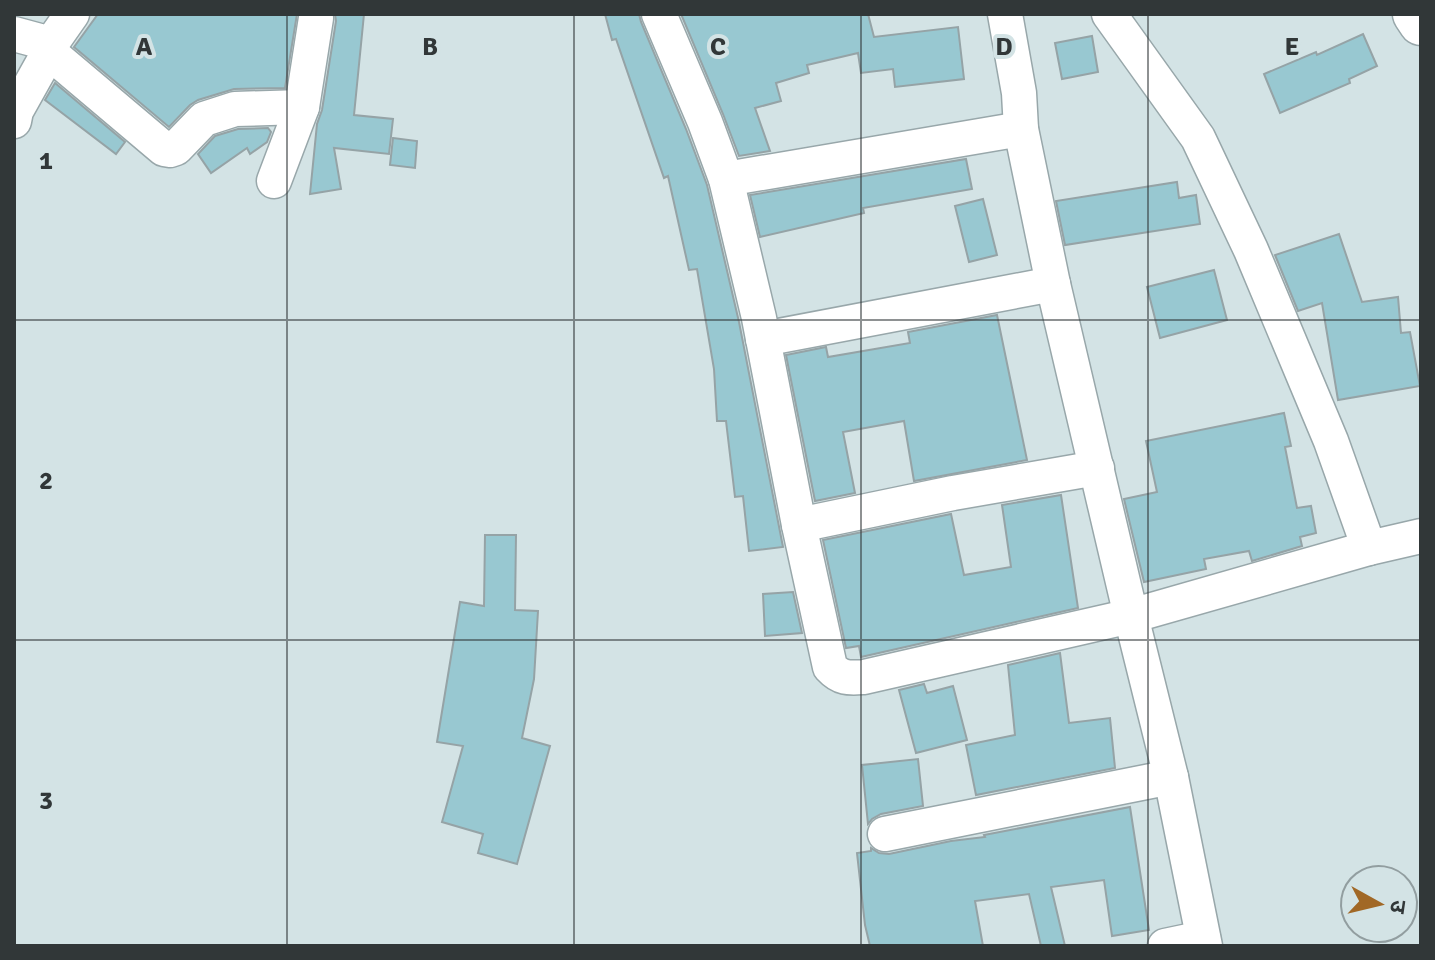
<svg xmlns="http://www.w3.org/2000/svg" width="1435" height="960" font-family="Signika,'Noto Sans Devanagari',sans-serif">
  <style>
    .building { fill: #98c8d1; stroke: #95a3a6; stroke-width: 2 }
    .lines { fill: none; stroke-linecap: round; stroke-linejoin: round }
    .street-casing { stroke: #98a7aa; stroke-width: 37 }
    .secondary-casing { stroke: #98a7aa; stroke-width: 47 }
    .street { stroke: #fff; stroke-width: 34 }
    .secondary { stroke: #fff; stroke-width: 44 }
    .grid { fill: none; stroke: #313738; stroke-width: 2; stroke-opacity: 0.55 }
    .grid-label { font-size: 26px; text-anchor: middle; font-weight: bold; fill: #313738; stroke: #d3e3e5; stroke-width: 8; stroke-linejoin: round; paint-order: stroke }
  </style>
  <rect width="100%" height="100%" fill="#d3e3e5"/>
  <g class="building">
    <path d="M98,14H297L285,88L234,89L198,100L190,105L169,127L74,47Z"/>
    <path d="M335,14H364L354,115L393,119L389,154L334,148L341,189L310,194L317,124L322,110L336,21Z"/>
    <path d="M605,14H639L641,22L686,129L707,185L739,322L783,547L749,551L743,496L735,497L726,421H717L714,369L697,269L689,270L668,176L664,178L616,39L612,40Z"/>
    <path d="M681,14H868L874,37L958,27L964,79L895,87L893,69L861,73L858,53L807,65L809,73L776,83L781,101L755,108L770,151L739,156L723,114Z"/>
    <path d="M1363,34L1377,66L1349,79L1350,83L1280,113L1264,74L1316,52L1317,55Z"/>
    <path d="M1092,36L1098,72L1062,79L1055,43Z"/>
    <path d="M55,83L125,142L116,154L45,100Z"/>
    <path d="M268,128L271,132L267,142L250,154L247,148L211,173L198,154L215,136L238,129Z"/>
    <path d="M393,138L417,141L415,168L390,165Z"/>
    <path d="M966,159L972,189L863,208L864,213L760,237L750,195Z"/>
    <path d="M1177,182L1179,198L1196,195L1200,224L1065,245L1056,201Z"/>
    <path d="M983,199L997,255L969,262L955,206Z"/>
    <path d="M1339,234L1362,302L1398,297L1401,333L1410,332L1420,386L1338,400L1322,303L1298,311L1275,255Z"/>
    <path d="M1214,270L1227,320L1160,338L1147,287Z"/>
    <path d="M997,315L1027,460L914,481L904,421L843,432L855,493L815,501L786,355L826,347L828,357L910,343L908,332Z"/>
    <path d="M1284,413L1291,446L1285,447L1297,508L1311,506L1316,533L1300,537L1302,546L1252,561L1249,551L1204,559L1206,569L1144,582L1124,499L1157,492L1146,441Z"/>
    <path d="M1061,495L1078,608L861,657L859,646L846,648L823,540L951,514L964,575L1011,567L1002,505Z"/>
    <path d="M485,535H516L515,610L538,611L534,679L522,738L550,746L517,864L478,853L483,834L442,822L463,746L437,742L460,602L484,606Z"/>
    <path d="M793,592L802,633L765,636L763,594Z"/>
    <path d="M1060,653L1069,723L1110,718L1115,768L976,795L966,745L1015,735L1008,665Z"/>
    <path d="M924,684L927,693L953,686L967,740L916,753L899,690Z"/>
    <path d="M918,759L923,806L881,814L872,819L868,824L862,765Z"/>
    <path d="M1130,807L1149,930L1112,936L1104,880L1051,887L1065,946H1041L1029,894L975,901L983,946H870L865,925L857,853L871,851V848L879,853L889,854L951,841L985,837L984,835Z"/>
  </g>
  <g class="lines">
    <defs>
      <g id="street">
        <path d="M659,14L705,122L726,179L759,318L799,525L830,667C841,679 849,678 864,677L1131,616L1171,777L1205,946"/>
        <path d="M1005,14L1019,93L1021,129L1053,284L1131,616L1369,548"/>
        <path d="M1109,14L1198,138L1251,250L1331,441L1369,548L1421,536"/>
        <path d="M14,34L51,44L72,14"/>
        <path d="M49,52L164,149L170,150L176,148L204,119L235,109L302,107"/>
        <path d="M14,121L16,111L49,52L51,44"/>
        <path d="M726,179L1021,129"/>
        <path d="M274,181L302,107L316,18"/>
        <path d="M763,339L1053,284"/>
        <path d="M799,525L953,493L1097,468"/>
        <path d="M885,834L1171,777"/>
        <path d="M1165,946L1203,938"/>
      </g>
      <path id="secondary" d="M1415,14L1421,23"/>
    </defs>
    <use href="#street" class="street-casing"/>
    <use href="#secondary" class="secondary-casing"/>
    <use href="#street" class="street"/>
    <use href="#secondary" class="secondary"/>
  </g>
  <path class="grid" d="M287,14V946M574,14V946M861,14V946M1148,14V946M14,320H1421M14,640H1421"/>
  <g class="grid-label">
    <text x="144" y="55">A</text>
    <text x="430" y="55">B</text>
    <text x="718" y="55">C</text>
    <text x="1004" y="55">D</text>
    <text x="1292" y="55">E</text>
    <text x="46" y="169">1</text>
    <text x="46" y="489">2</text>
    <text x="46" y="809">3</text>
  </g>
  <rect width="1435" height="960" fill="none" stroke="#313738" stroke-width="32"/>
  <g transform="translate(1379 904) rotate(98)"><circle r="38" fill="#d3e3e5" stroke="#929ea0" stroke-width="2"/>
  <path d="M0-6L14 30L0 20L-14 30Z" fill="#a16826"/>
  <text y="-12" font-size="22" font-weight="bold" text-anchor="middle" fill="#313738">उ</text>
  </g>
</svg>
